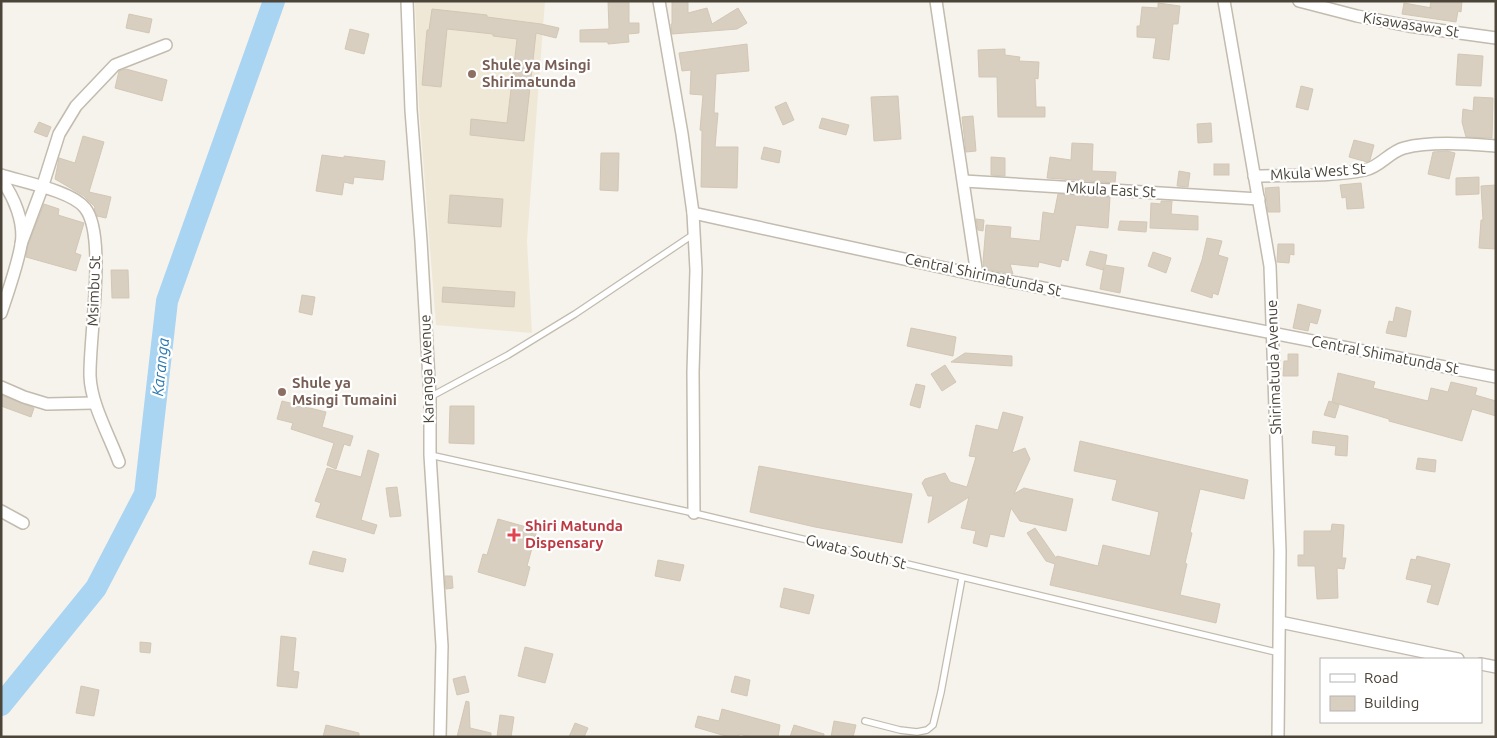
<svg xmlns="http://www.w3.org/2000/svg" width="1497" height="738" font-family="Ubuntu,sans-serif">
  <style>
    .education { fill: #efe8d6 }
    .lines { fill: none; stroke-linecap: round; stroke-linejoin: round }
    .river { stroke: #a9d4f2; stroke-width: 22 }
    .building { fill: #d8cfc1; stroke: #d3c7b4 }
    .service-casing { stroke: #c2bbae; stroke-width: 8 }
    .minor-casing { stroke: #c2bbae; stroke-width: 14 }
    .service { stroke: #fff; stroke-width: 5.5 }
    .minor { stroke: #fff; stroke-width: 11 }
    .education-dot { fill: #8d6e63; stroke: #fff; stroke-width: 2 }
    .health-dot { fill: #e0444e; stroke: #fff; stroke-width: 2 }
    .labels { text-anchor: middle; stroke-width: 4.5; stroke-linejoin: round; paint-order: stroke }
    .street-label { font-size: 15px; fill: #4b4439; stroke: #fff }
    .education-label { font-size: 15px; font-weight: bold; fill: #785e54; stroke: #fff; text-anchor: start }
    .health-label { font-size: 15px; font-weight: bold; fill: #be3a42; stroke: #fff; text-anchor: start }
    .water-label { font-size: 16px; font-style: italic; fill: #2e7ab2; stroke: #fff }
  </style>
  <rect width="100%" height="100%" fill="#f6f3ec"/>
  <path class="education" d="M415,1H545L527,241L532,333L436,325L419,107Z"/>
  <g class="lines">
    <path class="river" d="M1,705L96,588L145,494L167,301L274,1"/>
  </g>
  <g class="building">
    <path d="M608,1H629V23H639V33L628,34L629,42L608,44V42H580V30L609,29Z"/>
    <path d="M672,1H688V13L707,8L712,24L738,8L747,23L737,29L672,34L671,24H672Z"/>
    <path d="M1431,1H1462L1461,12L1458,11L1456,22L1402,14L1404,3L1432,8L1430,7Z"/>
    <path d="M1158,3L1180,6L1178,24H1173L1169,60L1153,58L1156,38L1137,37V26H1140L1142,7L1158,8Z"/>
    <path d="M432,9L487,15V17L541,24L559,28L556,38L536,33L524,141L470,135L471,119L507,123L517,39L493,36V34L447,29L441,87L422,85L427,30H429Z"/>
    <path d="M129,14L152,19L149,33L126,28Z"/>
    <path d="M350,29L369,34L364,54L345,49Z"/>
    <path d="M747,44L749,71L716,74L714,113H718L715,147H738L737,188L701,187L702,131L700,130L703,95L690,94L691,70L682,71L679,53Z"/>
    <path d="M1005,49V55L1020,57L1019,61L1039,62L1038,79L1035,78L1036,107H1045V117H998L997,77H979L978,50Z"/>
    <path d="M1458,54L1483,56L1481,86L1456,85Z"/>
    <path d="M126,69L167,80L162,101L115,88L119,71Z"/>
    <path d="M1301,86L1313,89L1308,110L1296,107Z"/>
    <path d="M898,96L901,139L874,141L871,97Z"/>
    <path d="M1474,97L1493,98L1492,138L1466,137L1462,122L1463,109L1473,111Z"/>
    <path d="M786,102L794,120L783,125L775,107Z"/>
    <path d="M973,116L976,151L966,152L962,117Z"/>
    <path d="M822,118L849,125L846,135L819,128Z"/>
    <path d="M39,122L51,127L47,137L34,132Z"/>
    <path d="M1211,123L1212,142L1198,143L1197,124Z"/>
    <path d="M83,136L104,142L89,192L111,197L106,218L97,216L94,210L95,207L84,196L55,179L59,158L75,163Z"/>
    <path d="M1354,140L1374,145L1370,160L1367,162L1349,157Z"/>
    <path d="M1072,143L1093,144L1092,171L1116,172L1115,183L1047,178L1050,157L1071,160Z"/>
    <path d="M764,147L781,151L779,163L761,159Z"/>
    <path d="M1447,151L1455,153L1449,179L1428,174L1433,152Z"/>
    <path d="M601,153H619L618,191L600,190Z"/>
    <path d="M322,155L344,158V156L385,161L383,180L354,177L353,184L344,182L342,195L316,191Z"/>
    <path d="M991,157L1005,158V176L991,175Z"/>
    <rect x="1214" y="164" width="15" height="11"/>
    <path d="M1179,171L1190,173L1188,187L1177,186Z"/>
    <path d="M1479,177V194L1456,195V178Z"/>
    <path d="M1361,183L1364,208L1347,209L1346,197L1342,198L1340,185Z"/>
    <path d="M1496,185V249L1479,248L1481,220H1483L1481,186Z"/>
    <path d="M1279,187L1280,212H1268L1265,188Z"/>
    <path d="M1058,194L1110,197L1108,228L1076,225L1068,261L1062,259L1060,267L1039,262L1038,267L1010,264L1013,274L984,269L983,262L986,225L1011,227L1010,238L1040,241L1043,212L1054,214Z"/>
    <path d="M450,195L503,199L501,227L448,223Z"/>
    <path d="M1161,201H1172L1171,214L1198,216V230L1150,228L1151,203L1161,204Z"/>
    <path d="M44,204L59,209L58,215L84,223L75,253L81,255L76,271L26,257L28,245Z"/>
    <path d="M976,219L984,220L983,231L978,230Z"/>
    <path d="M1120,221L1147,222L1146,232L1118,230Z"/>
    <path d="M1207,238L1222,241L1218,255L1228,258L1218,295L1213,293L1212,298L1191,291L1202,260Z"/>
    <path d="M1278,244H1294V255L1290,254L1289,263L1277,262Z"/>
    <path d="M1090,251L1107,255L1105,265L1124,268L1120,293L1100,289L1104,267L1103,270L1086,265Z"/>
    <path d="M1153,252L1171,258L1166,273L1148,266Z"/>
    <path d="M111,270H128L129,298H112Z"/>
    <path d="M443,287L515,292L514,307L442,302Z"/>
    <path d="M302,295L315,297L312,315L299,312Z"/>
    <path d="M1298,304L1321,310L1317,324L1310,322L1308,331L1293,328Z"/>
    <path d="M1396,307L1411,311L1406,337L1386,333L1389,321L1393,322Z"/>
    <path d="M911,328L956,337L953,356L907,346Z"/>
    <path d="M965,353L1012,356V366L951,362Z"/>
    <path d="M1288,354H1298V376H1283L1284,361H1288Z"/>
    <path d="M945,365L956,382L942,391L931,374Z"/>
    <path d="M1338,373L1375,382L1373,388L1428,401L1431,388L1448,392L1451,382L1477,388L1475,395L1496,401V416L1472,409L1462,441L1389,421V419L1332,402Z"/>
    <path d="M916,384L925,386L920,408L910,405Z"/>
    <path d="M1,395L34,408L31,417L1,406Z"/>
    <path d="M282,401L326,412L322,427L353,436L350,446L344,444L336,469L327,465L334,443L291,429L293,423L277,419Z"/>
    <path d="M1329,401L1339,405L1335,418L1324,415Z"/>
    <path d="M450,406H474V444L449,443Z"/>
    <path d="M1003,412L1023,417L1012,453L1025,448L1030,459L1014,494L1024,488L1073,499L1066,531L1020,521L1011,508L1004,537L990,534L987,547L973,543L976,531L961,528L969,497L928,523L933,496H928L922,483L925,479L945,473L950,482L967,487L976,457L969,456L976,425L998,430Z"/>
    <path d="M1313,431L1348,436L1347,456L1335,455L1336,446L1312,443Z"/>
    <path d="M1080,441L1248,480L1244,499L1200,489L1190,532L1192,533L1185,563L1187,564L1180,595L1220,604L1216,623L1050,585L1055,564L1046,561L1027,533L1035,528L1056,558L1057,556L1098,566L1103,545L1150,556L1159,512L1112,500L1117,480L1074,471Z"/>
    <path d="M368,450L379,454L361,520L377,525L374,534L316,517L321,503L315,501L327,468L361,477Z"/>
    <path d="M1418,458L1436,460L1435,472L1416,469Z"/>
    <path d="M759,466L912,494L902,543L815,527L750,512Z"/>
    <path d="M397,487L401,516L390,517L386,488Z"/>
    <path d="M498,519L537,530L527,566L530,567L525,586L478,572L483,554L487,555Z"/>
    <path d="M1332,524L1344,525L1342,558H1346L1344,569L1337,568L1338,598L1317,599L1315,566H1298V555H1304V531H1331Z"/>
    <path d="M313,551L346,559L343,572L309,564Z"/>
    <path d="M1417,556L1450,564L1438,605L1427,602L1432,585L1406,579L1411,559L1416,560Z"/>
    <path d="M658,560L684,565L680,581L655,576Z"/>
    <path d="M445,576H452L453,588L446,589Z"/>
    <path d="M784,588L814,595L809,614L780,607Z"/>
    <path d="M281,636L296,638L293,671L299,672L297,688L277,686Z"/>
    <path d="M140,642L151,643L150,653L140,652Z"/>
    <path d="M525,647L553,654L545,683L518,676Z"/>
    <path d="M465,676L469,692L457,695L453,679Z"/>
    <path d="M735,676L750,680L747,696L731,692Z"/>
    <path d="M81,686L99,690L94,716L76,713Z"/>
    <path d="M466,701L469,702L470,728L491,733V737H457Z"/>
    <path d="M722,709L780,725L778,737H751L739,734V737H729L695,727L698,716L719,721Z"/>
    <path d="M500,715L514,717L511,737H497Z"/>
    <path d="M834,721L856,725L853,737H831Z"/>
    <path d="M575,723L588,728L584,737H569Z"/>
    <path d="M326,725L359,733V737H323Z"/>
    <path d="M794,725L824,734V737H790Z"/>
  </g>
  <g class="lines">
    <defs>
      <g id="service">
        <path d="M430,397L508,355L575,314L694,234"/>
        <path d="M430,455L694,513L1280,653"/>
        <path d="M865,721L900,730L917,732L927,730L933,725L941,692L962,578"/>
      </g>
      <g id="minor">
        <path d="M407,1L411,110L421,241L430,397V455L442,646L440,737"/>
        <path d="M659,1L682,134L693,213L696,270L693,372L694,513"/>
        <path d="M936,1L977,275"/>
        <path d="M1224,1L1270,266L1280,551L1278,737"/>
        <path d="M1299,1L1357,16L1409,26L1496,38"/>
        <path d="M1,175C23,182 72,191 85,208C107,235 89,338 90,376C91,404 109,435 119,462"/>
        <path d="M1254,176C1291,175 1329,177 1365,170C1380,167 1389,152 1404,148C1431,141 1468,144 1496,146"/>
        <path d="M1,179C14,197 25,222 21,245C17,267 8,292 1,313"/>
        <path d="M964,181L1259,199"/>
        <path d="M693,213L977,275L1496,377"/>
        <path d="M21,244L42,188L59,134L76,106L115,65L166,45"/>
        <path d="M1,387L24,397L47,404L94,403"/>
        <path d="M1,511L23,523"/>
        <path d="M1280,622L1458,659"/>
        <path d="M1481,664L1496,667"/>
      </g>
    </defs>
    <use href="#service" class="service-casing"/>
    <use href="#minor" class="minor-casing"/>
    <use href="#service" class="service"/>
    <use href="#minor" class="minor"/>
  </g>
  <g class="education-dot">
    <circle cx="472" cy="74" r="5"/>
    <circle cx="282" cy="392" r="5"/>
  </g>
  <path class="health-dot" d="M511.5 527.5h5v5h5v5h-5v5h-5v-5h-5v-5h5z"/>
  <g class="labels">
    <g class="street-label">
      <text transform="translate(1411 25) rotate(9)" y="5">Kisawasawa St</text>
      <text transform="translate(1318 172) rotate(-4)" y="5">Mkula West St</text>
      <text transform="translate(1111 190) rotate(3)" y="5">Mkula East St</text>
      <text transform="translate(983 275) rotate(12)" y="5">Central Shirimatunda St</text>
      <text transform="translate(94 291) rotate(-88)" y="5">Msimbu St</text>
      <text transform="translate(1385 355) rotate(11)" y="5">Central Shimatunda St</text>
      <text transform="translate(1274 367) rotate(-92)" y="5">Shirimatuda Avenue</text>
      <text transform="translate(427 369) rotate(-92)" y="5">Karanga Avenue</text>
      <text transform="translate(856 552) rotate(14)" y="5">Gwata South St</text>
    </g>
    <g class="education-label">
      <text x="482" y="70">Shule ya Msingi<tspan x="482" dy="17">Shirimatunda</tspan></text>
      <text x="292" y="388">Shule ya<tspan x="292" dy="17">Msingi Tumaini</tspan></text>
    </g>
    <g class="health-label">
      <text x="525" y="531">Shiri Matunda<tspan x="525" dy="17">Dispensary</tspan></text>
    </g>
    <g class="water-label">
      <text transform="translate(160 367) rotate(-84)" y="6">Karanga</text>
    </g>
  </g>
  <rect width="1497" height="738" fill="none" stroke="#4b4439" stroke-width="5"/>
  <rect x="1320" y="658" width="162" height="65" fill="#ffffff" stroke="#b7b4b0"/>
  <rect x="1330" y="674" width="25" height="8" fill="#ffffff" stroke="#b7b4b0"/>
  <text x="1364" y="683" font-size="15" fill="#4b4439">Road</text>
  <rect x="1330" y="696" width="25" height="15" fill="#d8cfc1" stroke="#b7b4b0"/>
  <text x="1364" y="708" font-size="15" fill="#4b4439">Building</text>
</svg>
